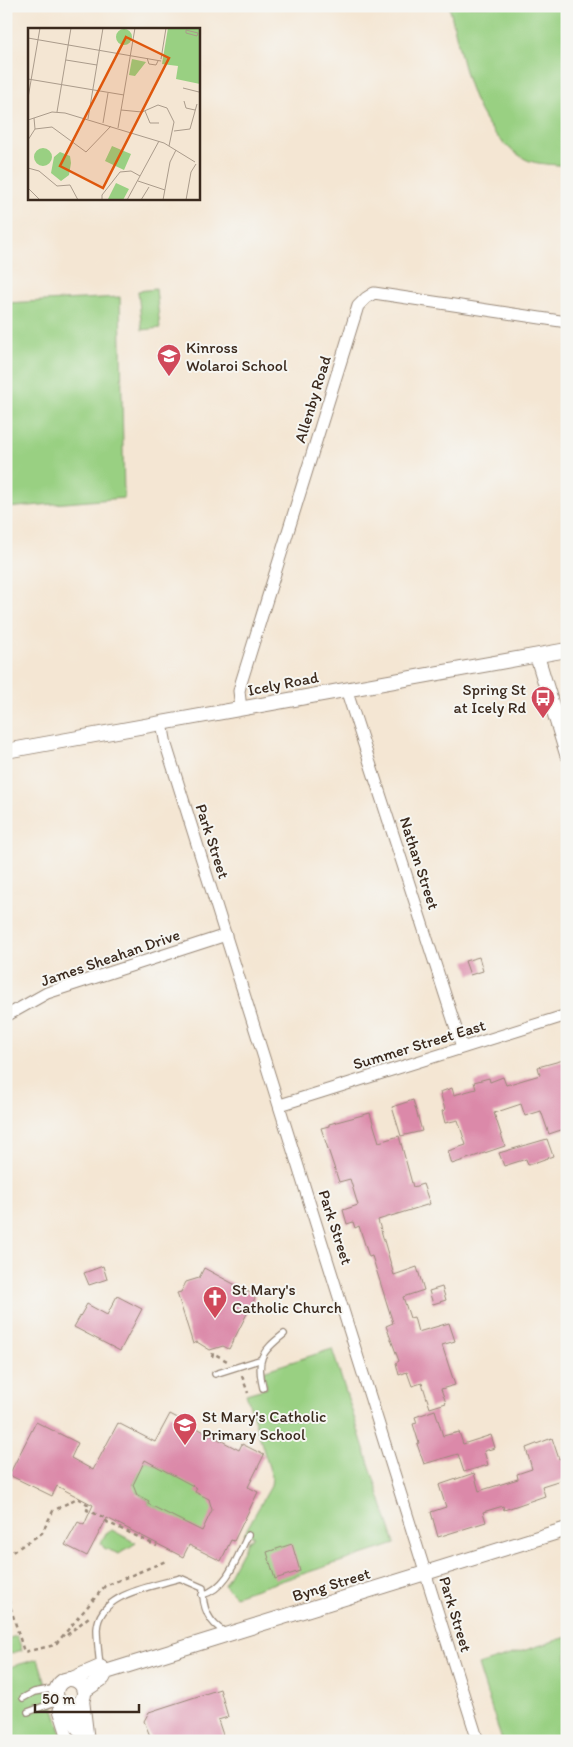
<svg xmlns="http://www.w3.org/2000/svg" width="573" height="1747" font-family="Itim,sans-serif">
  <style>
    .green { fill: #99d082; stroke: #6a7d50 }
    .building { fill: #db89a9; fill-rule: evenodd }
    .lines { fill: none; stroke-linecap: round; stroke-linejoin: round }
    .service-casing { stroke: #988878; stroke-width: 8 }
    .minor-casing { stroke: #988878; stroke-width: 13 }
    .tertiary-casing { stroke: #988878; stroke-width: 16 }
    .path { stroke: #988878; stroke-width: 2.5; stroke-dasharray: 4 4; stroke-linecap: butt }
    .service { stroke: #fff; stroke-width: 5.5 }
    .minor { stroke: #fff; stroke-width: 11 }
    .tertiary { stroke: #fff; stroke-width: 14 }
    .labels { text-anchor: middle; stroke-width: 4; stroke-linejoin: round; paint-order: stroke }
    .poi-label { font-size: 16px; fill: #3b2a1e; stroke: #f6f6f2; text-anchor: start }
    .street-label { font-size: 16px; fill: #3b2a1e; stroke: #f6f6f2 }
    .inset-road { fill: none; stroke: #aa9b8b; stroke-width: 1 }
    .view { fill: #df570d; fill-opacity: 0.15; stroke: #df570d; stroke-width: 2.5 }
    .inset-edge { fill: none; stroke: #3b2a1e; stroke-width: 2.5 }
  </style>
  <rect width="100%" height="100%" fill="#f6f6f2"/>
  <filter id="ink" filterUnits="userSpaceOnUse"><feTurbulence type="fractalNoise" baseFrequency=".02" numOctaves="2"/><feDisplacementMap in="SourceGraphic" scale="10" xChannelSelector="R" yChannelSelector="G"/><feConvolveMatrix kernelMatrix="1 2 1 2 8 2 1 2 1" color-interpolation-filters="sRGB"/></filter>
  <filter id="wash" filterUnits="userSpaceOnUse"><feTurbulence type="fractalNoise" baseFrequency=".0096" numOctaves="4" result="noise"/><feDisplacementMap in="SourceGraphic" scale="20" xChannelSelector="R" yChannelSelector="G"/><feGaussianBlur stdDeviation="1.12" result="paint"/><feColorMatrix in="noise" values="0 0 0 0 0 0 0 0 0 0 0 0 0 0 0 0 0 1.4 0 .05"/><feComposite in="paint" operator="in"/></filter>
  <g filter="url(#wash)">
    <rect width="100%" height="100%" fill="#f4e6d3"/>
    <g class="green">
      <path d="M449,6H567V166C555,164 536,165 525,159C469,127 464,63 449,6Z"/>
      <path d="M156,289L160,328L142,330L138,291Z"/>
      <path d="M120,297L124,498L6,508V303Z"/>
      <path d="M332,1349L395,1544L235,1596L224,1585L247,1542L254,1536L244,1534L271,1486L272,1477L246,1394L267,1388L263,1371Z"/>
      <path d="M145,1460L176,1476L229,1479L202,1534L148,1504L149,1501L131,1489Z"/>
      <path d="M112,1530L136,1543L119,1554L104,1548L101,1543L106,1533Z"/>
      <path d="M17,1636L22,1650L6,1655V1639Z"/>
      <path d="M567,1637V1741H502L478,1665Z"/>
      <path d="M38,1659L64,1741H6V1668Z"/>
    </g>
    <g id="blocks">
      <g class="building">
        <path d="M479,957L483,971L470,975L465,961Z"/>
        <path d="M567,1059V1128L549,1134L541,1111L525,1116L521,1104L494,1113L505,1146L452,1164L448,1151L466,1145L458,1120L445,1123L442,1111L445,1110L440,1092L452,1088L454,1095L476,1089L474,1082L489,1078L490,1082L503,1077L506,1085L540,1075L538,1067Z"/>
        <path d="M413,1100L422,1131L401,1136L392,1107Z"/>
        <path d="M370,1113L379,1142L399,1136L413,1187L423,1184L430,1204L378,1220L394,1275L417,1267L424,1290L403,1297L410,1318L414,1317L418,1332L449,1323L455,1341L442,1345L455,1385L441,1389L446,1403L430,1408L422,1383L412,1386L407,1372L399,1375L396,1363L399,1361L386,1326L393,1323L372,1256L369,1257L359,1226L355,1228L353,1222L347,1224L343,1210L358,1205L350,1179L339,1182L321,1128L329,1126V1124Z"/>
        <path d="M547,1139L553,1156L528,1165L526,1159L504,1166L499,1153Z"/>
        <path d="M103,1266L107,1279L89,1285L84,1273Z"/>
        <path d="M204,1268L256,1296L229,1349L223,1346L210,1350L197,1342L193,1344L177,1293L181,1292L186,1282L199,1278Z"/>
        <path d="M442,1287L446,1300L433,1304L429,1291Z"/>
        <path d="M117,1296L142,1309L120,1351L74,1327L87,1304L107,1315Z"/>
        <path d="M435,1410L443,1436L459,1432L463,1444L491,1435L495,1448L484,1451L488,1465L464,1472L458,1454L424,1464L417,1444L419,1443L413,1424L417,1423L415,1417Z"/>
        <path d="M170,1414L239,1450L242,1444L264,1455L248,1487L258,1492L234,1541L231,1540L221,1561L189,1545L183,1557L107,1518L87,1556L65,1545L78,1522L84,1525L93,1505L57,1486L52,1496L9,1475L36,1422L78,1443L71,1458L93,1470L118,1423L155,1442ZM145,1460L197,1488L195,1492L209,1499L212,1510L202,1531L148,1504L149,1501L137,1495L133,1485Z"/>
        <path d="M552,1438L559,1459L567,1456V1478L542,1486L545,1496L504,1510L503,1506L483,1512L486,1522L438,1537L431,1512L446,1507L439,1485L474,1473L479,1491L518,1479L517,1474L532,1469L526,1448Z"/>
        <path d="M292,1544L300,1571L275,1579L267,1552Z"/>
        <path d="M220,1689L228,1717L218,1720L225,1741H152L144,1721L149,1712Z"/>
      </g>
    </g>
  </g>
  <g filter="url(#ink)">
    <use href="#blocks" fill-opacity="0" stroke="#988878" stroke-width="1"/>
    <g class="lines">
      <defs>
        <g id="service">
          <path d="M215,1374L259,1360"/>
          <path d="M263,1388C256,1359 261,1352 284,1334"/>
          <path d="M202,1595C228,1588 237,1557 248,1535"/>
          <path d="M100,1667C99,1655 97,1641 97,1629C99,1593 152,1587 180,1578L203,1588C202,1607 209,1623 225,1632"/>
          <path d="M23,1698L34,1692L57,1688"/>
          <path d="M28,1712L58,1701"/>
        </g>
        <g id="minor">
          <path d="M346,689L462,1047"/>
          <path d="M241,709L239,691L241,683L358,306L366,298L374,293L567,322"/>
          <path d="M162,723L166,745L478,1741"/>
          <path d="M6,1016L47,993L226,935"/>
          <path d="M280,1105L567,1015"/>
          <path d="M61,1703L59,1710L69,1741"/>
        </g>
        <g id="tertiary">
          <path d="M537,656L567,754"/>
          <path d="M6,751L567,650"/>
          <circle cx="70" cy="1693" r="14"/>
          <path d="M72,1679L100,1667L106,1672"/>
          <path d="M84,1691L103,1678L106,1672L567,1529"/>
          <path d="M82,1700L87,1741"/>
          <path d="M66,1706L78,1728L85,1733"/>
        </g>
      </defs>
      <use href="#service" class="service-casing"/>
      <use href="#minor" class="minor-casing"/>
      <use href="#tertiary" class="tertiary-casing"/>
      <g class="path">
        <path d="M212,1357L213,1353L227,1361"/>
        <path d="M242,1376L248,1393"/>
        <path d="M6,1556L42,1533L53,1511L77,1498L89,1505L87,1510L105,1518L107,1522L157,1546"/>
        <path d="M6,1592L24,1652L55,1645L105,1586L166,1561"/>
        <path d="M67,1635L90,1616"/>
      </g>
      <use href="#service" class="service"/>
      <use href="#minor" class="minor"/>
      <use href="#tertiary" class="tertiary"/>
    </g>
  </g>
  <defs>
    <symbol id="school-pin" viewBox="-11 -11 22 30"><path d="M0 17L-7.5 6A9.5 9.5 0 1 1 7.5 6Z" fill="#d1495b" stroke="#f6f6f2"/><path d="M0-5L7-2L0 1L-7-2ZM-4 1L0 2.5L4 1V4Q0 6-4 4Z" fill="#fff"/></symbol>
    <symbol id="bus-pin" viewBox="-11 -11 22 30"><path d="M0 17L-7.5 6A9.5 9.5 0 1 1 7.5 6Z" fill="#d1495b" stroke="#f6f6f2"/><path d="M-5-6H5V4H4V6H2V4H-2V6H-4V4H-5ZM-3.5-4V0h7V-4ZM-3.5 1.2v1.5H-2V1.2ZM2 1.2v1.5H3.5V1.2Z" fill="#fff"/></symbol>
    <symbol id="church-pin" viewBox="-11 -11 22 30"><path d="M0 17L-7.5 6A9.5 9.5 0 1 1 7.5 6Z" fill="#d1495b" stroke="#f6f6f2"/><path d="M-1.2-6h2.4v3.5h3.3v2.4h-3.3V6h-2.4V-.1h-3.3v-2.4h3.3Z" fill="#fff"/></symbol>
  </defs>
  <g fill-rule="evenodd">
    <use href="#school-pin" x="155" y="342" width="28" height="38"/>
    <use href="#bus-pin" x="529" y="684" width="28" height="38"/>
    <use href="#church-pin" x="201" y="1284" width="28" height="38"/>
    <use href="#school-pin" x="171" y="1411" width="28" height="38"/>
  </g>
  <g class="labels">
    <g class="poi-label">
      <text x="186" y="353">Kinross<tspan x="186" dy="18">Wolaroi School</tspan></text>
      <text x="526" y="695" text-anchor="end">Spring St<tspan x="526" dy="18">at Icely Rd</tspan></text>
      <text x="232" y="1295">St Mary's<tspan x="232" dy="18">Catholic Church</tspan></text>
      <text x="202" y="1422">St Mary's Catholic<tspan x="202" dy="18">Primary School</tspan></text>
    </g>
    <g class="street-label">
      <text transform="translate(312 399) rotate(-73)" y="6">Allenby Road</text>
      <text transform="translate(283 683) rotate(-11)" y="6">Icely Road</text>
      <text transform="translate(213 841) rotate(72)" y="6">Park Street</text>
      <text transform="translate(420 863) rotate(72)" y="6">Nathan Street</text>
      <text transform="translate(110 957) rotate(-19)" y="6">James Sheahan Drive</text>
      <text transform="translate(419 1044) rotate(-17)" y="6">Summer Street East</text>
      <text transform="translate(336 1227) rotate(72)" y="6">Park Street</text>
      <text transform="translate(331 1584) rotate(-17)" y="6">Byng Street</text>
      <text transform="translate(456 1614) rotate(73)" y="6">Park Street</text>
    </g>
  </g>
  <g transform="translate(28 28)">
    <rect width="172" height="172" fill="#f4e6d3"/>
    <path d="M140,0H172V56L148,51L150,38L134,36ZM88 9a8 8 0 1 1 16 0a8 8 0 1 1-16 0ZM104,31L118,34L107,48L101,47ZM84,118L103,126L96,142L77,133ZM6 129a9 9 0 1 1 18 0a9 9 0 1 1-18 0ZM32,124L42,128L43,135L41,147L33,153L23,145L26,129ZM88,155L101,161L95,172L80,171Z" fill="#99d082"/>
    <path class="inset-road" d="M158,2L170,5L169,8L158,5ZM0,10L133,33M119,30L121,36L128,37L130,33M133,31L138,0M38,32L69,37M0,51L96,67M155,60L171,64M0,70L12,0M156,73L158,80L167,82M93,82L114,84L130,77L139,80L146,94L141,118M117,83L122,95H131M29,84L43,0M60,91L75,0M0,92L24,84L37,85L136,115L167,134M75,95L80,65M90,100L107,0M7,101L24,99L58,124L83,98M146,103L162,101L169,76M0,112L7,101L6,90M0,140L11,143L29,158L42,157L50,172M110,153L137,162M0,160L12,172M74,172V167L92,144L103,143L112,148M99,172L131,113M113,172L121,159M135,172L142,134L148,122M158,172L163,144L168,136"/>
    <path class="view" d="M98,9L141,30L75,160L32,138Z"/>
    <rect width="172" height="172" class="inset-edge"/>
  </g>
  <rect width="573" height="1747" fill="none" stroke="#f6f6f2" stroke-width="25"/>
  <path d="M35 1704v8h104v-8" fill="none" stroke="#3b2a1e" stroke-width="2.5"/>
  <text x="42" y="1704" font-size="15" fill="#3b2a1e" stroke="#f6f6f2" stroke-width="4" paint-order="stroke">50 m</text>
</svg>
